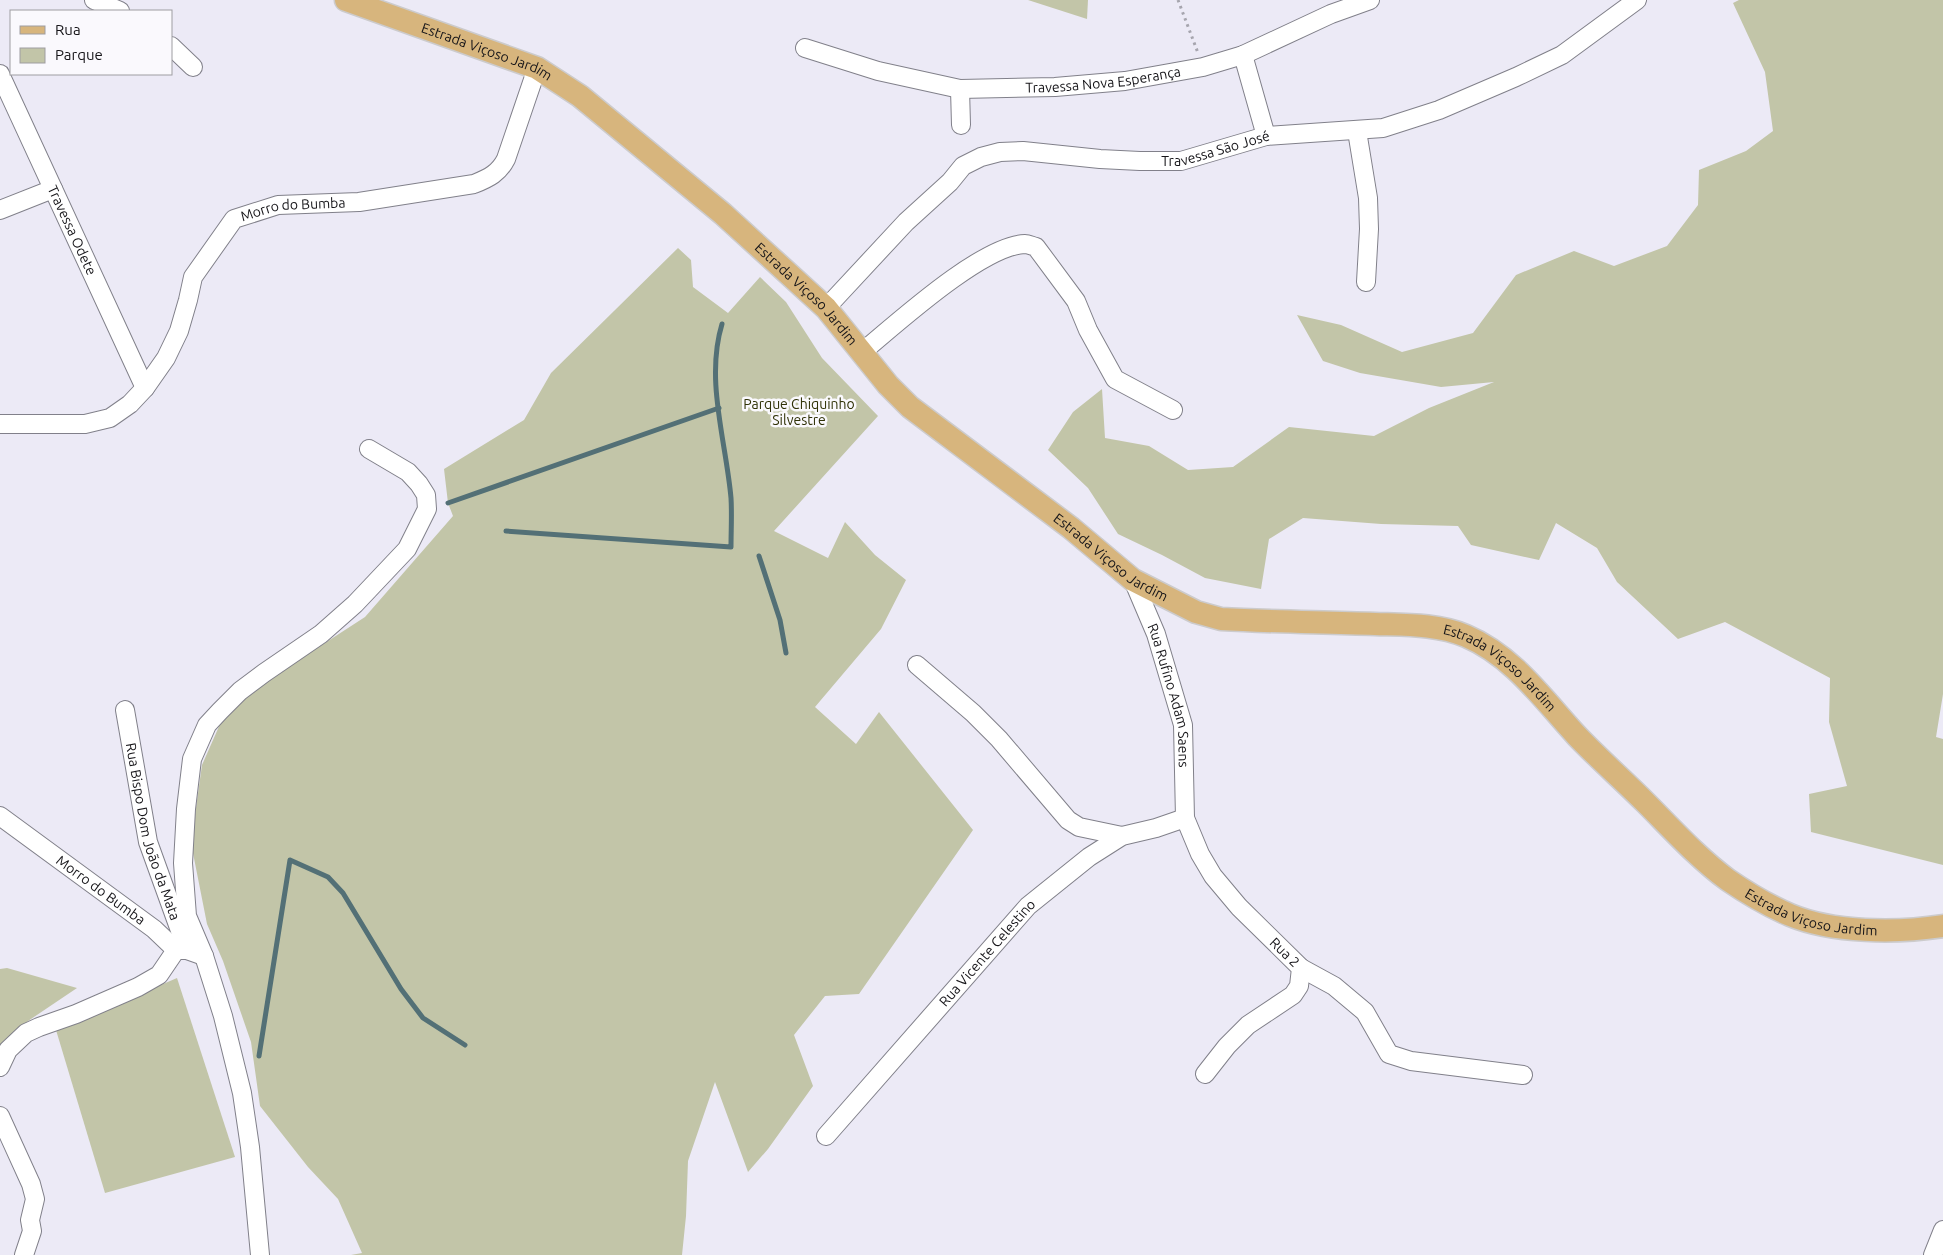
<svg xmlns="http://www.w3.org/2000/svg" width="1943" height="1255" font-family="Ubuntu,sans-serif">
  <style>
    .green { fill: #c2c5a8 }
    .lines { fill: none; stroke-linecap: round; stroke-linejoin: round }
    .stream { stroke: #537076; stroke-width: 5 }
    .minor-casing { stroke: #81808a; stroke-width: 20 }
    .major-casing { stroke: #cccbcc; stroke-width: 25 }
    .path { stroke: #a6a5ae; stroke-width: 3; stroke-dasharray: 2.5 4; stroke-linecap: butt }
    .minor { stroke: #fff; stroke-width: 18 }
    .major { stroke: #d7b57d; stroke-width: 22 }
    .labels { text-anchor: middle; stroke-width: 5; stroke-linejoin: round; paint-order: stroke }
    .street-label { font-size: 14px; fill: #151418; stroke: #faf9fd }
    .park-label { font-size: 14px; fill: #303207; stroke: #faf9fd }
  </style>
  <rect width="100%" height="100%" fill="#eceaf6"/>
  <g class="green">
    <path d="M1028,0H1088L1087,19Z"/>
    <path d="M1739,0H1943V694L1936,737L1943,739V865L1811,832L1809,794L1847,786L1829,722L1830,678L1725,622L1678,639L1617,582L1597,548L1556,523L1539,560L1471,545L1458,526L1381,524L1303,518L1269,539L1261,589L1205,578L1162,555L1118,534L1088,488L1048,450L1073,412L1102,389L1105,438L1149,446L1188,470L1233,467L1289,427L1374,436L1429,408L1494,382L1441,387L1360,373L1323,361L1297,315L1341,325L1402,352L1473,333L1516,275L1574,251L1614,266L1667,246L1698,205L1699,170L1746,151L1773,131L1765,72L1733,3Z"/>
    <path d="M678,248L691,260L693,287L728,313L760,277L786,302L822,358L878,416L774,531L828,558L845,522L875,555L906,580L881,629L815,707L856,744L879,712L973,830L859,994L825,996L794,1035L813,1086L768,1149L748,1172L715,1082L688,1161L686,1216L682,1255H351L362,1253L338,1199L308,1167L260,1106L251,1042L223,961L207,924L191,843L202,765L228,706L365,617L453,516L448,503L444,469L524,420L551,373Z"/>
    <path d="M7,968L77,988L28,1021L0,1050V969Z"/>
    <path d="M177,978L235,1157L105,1193L56,1030Z"/>
  </g>
  <g class="lines">
    <g class="stream">
      <path d="M448,503L719,408"/>
      <path d="M506,531L731,547C731,531 732,514 731,498C726,441 705,380 722,324"/>
      <path d="M759,556L780,620L786,653"/>
      <path d="M259,1056L290,860L328,877L343,893L401,989L423,1018L465,1045"/>
    </g>
    <defs>
      <g id="minor">
        <path d="M94,0L120,11"/>
        <path d="M171,46L193,67"/>
        <path id="s1" d="M805,48L878,71L960,89L1055,87L1125,81L1203,67L1243,55L1331,14L1370,0"/>
        <path d="M1243,55L1266,136"/>
        <path id="s2" d="M0,74L145,388"/>
        <path d="M960,89L961,125"/>
        <path d="M1357,131L1368,198L1369,229L1366,282"/>
        <path d="M0,210L53,189"/>
        <path id="s3" d="M826,308L906,222L950,182L963,166L981,157L1000,152L1023,151L1100,159L1140,161H1181L1266,136L1383,128L1439,110L1516,77L1562,55L1637,0"/>
        <path d="M861,353C895,325 982,245 1025,244C1028,244 1032,246 1036,247L1076,301L1088,330L1115,379L1173,410"/>
        <path id="s4" d="M0,424H85L110,418L130,404L145,388L166,358L179,331L188,300L193,277L234,219L278,205L359,202L474,184C489,178 499,173 506,159L537,68"/>
        <path id="s5" d="M1133,580L1156,634L1183,725L1185,818L1200,854L1213,876L1239,907L1301,968L1299,986L1293,995L1248,1025L1227,1046L1205,1074"/>
        <path d="M917,665L973,713L999,739L1068,820L1079,827L1122,836"/>
        <path id="s6" d="M125,710L148,842L187,950"/>
        <path id="s7" d="M0,816L154,929L176,950H187L204,956"/>
        <path d="M1301,968L1334,986L1365,1012L1389,1054L1411,1061L1523,1075"/>
        <path d="M0,1067L8,1050L26,1033L39,1027L76,1014L138,987L159,975L176,950"/>
        <path d="M0,1116L31,1184L35,1199L30,1220L32,1231L24,1255"/>
        <path id="s8" d="M826,1136L1028,906L1089,857L1122,836L1156,828L1185,818"/>
        <path d="M260,1255L250,1147L242,1093L223,1016L204,956L187,916L183,863L186,809L192,759L207,725L220,711L240,691L264,673L321,634L355,604L407,549L427,509L426,495L419,484L408,472L369,449"/>
        <path d="M1933,1255L1943,1230"/>
      </g>
      <g id="major">
        <path id="s9" d="M346,0L537,68L580,96L723,214L826,308L888,385L910,407L1071,528L1133,580L1196,612L1221,619C1272,622 1324,622 1375,624C1405,625 1438,624 1466,636C1513,656 1543,699 1577,736C1599,759 1623,780 1646,803C1672,829 1698,858 1728,880C1747,893 1769,906 1790,915C1833,933 1897,933 1943,926"/>
      </g>
    </defs>
    <use href="#minor" class="minor-casing"/>
    <use href="#major" class="major-casing"/>
    <path class="path" d="M1178,0L1198,53"/>
    <use href="#minor" class="minor"/>
    <use href="#major" class="major"/>
  </g>
  <g class="labels">
    <g class="street-label">
      <text dy="5" stroke="none"><textPath href="#s9" startOffset="150">Estrada Viçoso Jardim</textPath></text>
      <text dy="5" stroke="none"><textPath href="#s1" startOffset="304">Travessa Nova Esperança</textPath></text>
      <text dy="5" stroke="none"><textPath href="#s3" startOffset="455">Travessa São José</textPath></text>
      <text dy="5" stroke="none"><textPath href="#s4" startOffset="411">Morro do Bumba</textPath></text>
      <text dy="5" stroke="none"><textPath href="#s2" startOffset="172">Travessa Odete</textPath></text>
      <text dy="5" stroke="none"><textPath href="#s9" startOffset="555">Estrada Viçoso Jardim</textPath></text>
      <text dy="5" stroke="none"><textPath href="#s9" startOffset="960">Estrada Viçoso Jardim</textPath></text>
      <text dy="5" stroke="none"><textPath href="#s9" startOffset="1380">Estrada Viçoso Jardim</textPath></text>
      <text dy="5" stroke="none"><textPath href="#s5" startOffset="122">Rua Rufino Adam Saens</textPath></text>
      <text dy="5" stroke="none"><textPath href="#s6" startOffset="125">Rua Bispo Dom João da Mata</textPath></text>
      <text dy="5" stroke="none"><textPath href="#s7" startOffset="125">Morro do Bumba</textPath></text>
      <text dy="5" stroke="none"><textPath href="#s9" startOffset="1785">Estrada Viçoso Jardim</textPath></text>
      <text dy="5" stroke="none"><textPath href="#s8" startOffset="244">Rua Vicente Celestino</textPath></text>
      <text dy="5" stroke="none"><textPath href="#s5" startOffset="416">Rua 2</textPath></text>
    </g>
    <g class="park-label">
      <text x="799" y="409">Parque Chiquinho<tspan x="799" dy="16">Silvestre</tspan></text>
    </g>
  </g>
  <rect x="10" y="10" width="162" height="65" fill="#faf9fd" stroke="#9e9da1"/>
  <rect x="20" y="26" width="25" height="8" fill="#d7b57d" stroke="#9e9da1"/>
  <text x="55" y="35" font-size="15" fill="#151418">Rua</text>
  <rect x="20" y="48" width="25" height="15" fill="#c2c5a8" stroke="#9e9da1"/>
  <text x="55" y="60" font-size="15" fill="#151418">Parque</text>
</svg>
